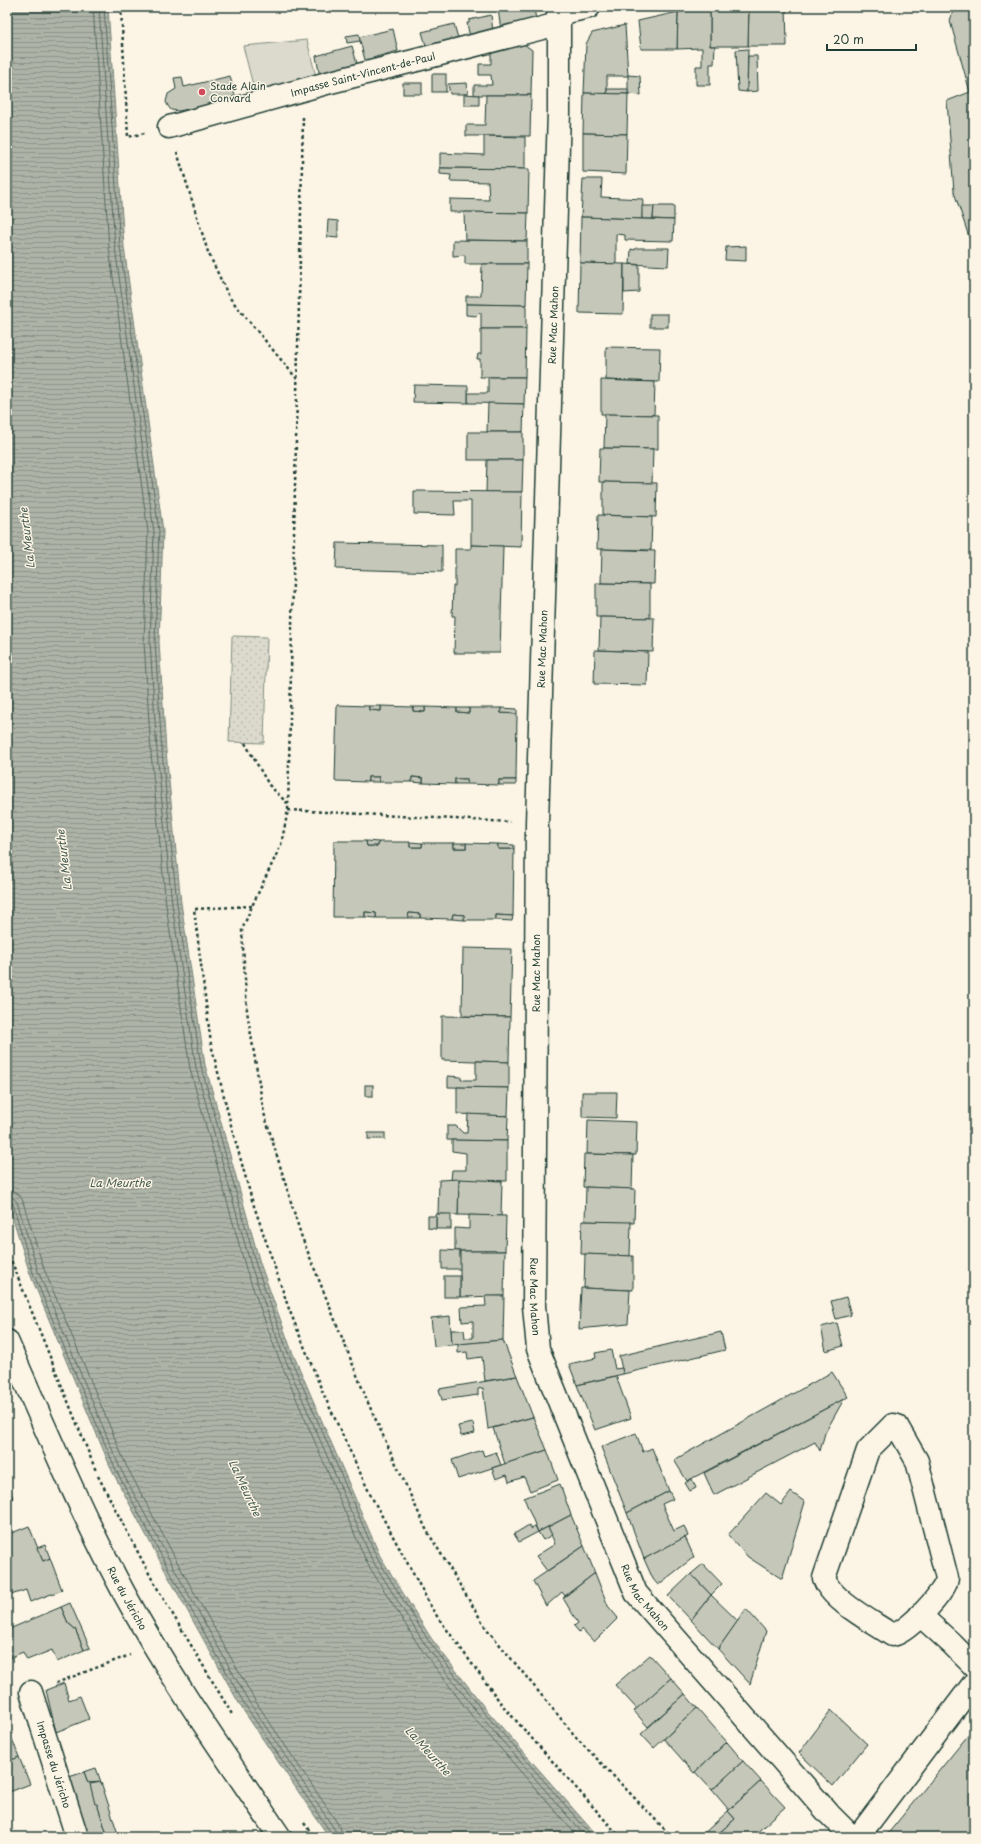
<svg xmlns="http://www.w3.org/2000/svg" width="981" height="1844" font-family="'Playpen Sans',sans-serif">
  <style>
    .park { fill: url(#park-dots); stroke: #7e8c80 }
    .pitch { fill: #dcdacc; stroke: #7e8c80 }
    .water { fill: url(#water-rules); stroke: #758479 }
    .lines { fill: none; stroke-linecap: round; stroke-linejoin: round }
    .shore { stroke: #586c62; stroke-width: 1 }
    .building { fill: #c5c7b9; stroke: #1f3d34 }
    .minor-casing { stroke: #1f3d34; stroke-width: 25 }
    .path { stroke: #1f3d34; stroke-width: 2.5; stroke-dasharray: 3 3; stroke-linecap: butt }
    .minor { stroke: #fcf5e5; stroke-width: 22 }
    .poi-dot { fill: #d1495b; stroke: #fcf5e5; stroke-width: 1.5 }
    .labels { text-anchor: middle; stroke-width: 3; stroke-linejoin: round; paint-order: stroke }
    .street-label { font-size: 10px; fill: #1f3d34; stroke: #fcf5e5 }
    .poi-label { font-size: 10px; fill: #1f3d34; stroke: #fcf5e5; text-anchor: start }
    .water-label { font-size: 11px; font-style: italic; fill: #435a51; stroke: #fcf5e5 }
  </style>
  <defs>
    <pattern id="park-dots" width="8" height="8" patternUnits="userSpaceOnUse"><rect width="8" height="8" fill="#dcdacc"/><path d="M2 2h.1M6 6h.1" fill="none" stroke="#bcbcb0" stroke-width="1.8" stroke-linecap="round"/></pattern>
    <pattern id="water-rules" width="6" height="5" patternUnits="userSpaceOnUse"><rect width="6" height="5" fill="#aeb3a7"/><path d="M0 2.5h6" fill="none" stroke="#8d9389"/></pattern>
  </defs>
  <rect width="100%" height="100%" fill="#fcf5e5"/>
  <filter id="ink" filterUnits="userSpaceOnUse"><feTurbulence type="fractalNoise" baseFrequency=".025" numOctaves="2"/><feDisplacementMap in="SourceGraphic" scale="8" xChannelSelector="R" yChannelSelector="G"/><feConvolveMatrix kernelMatrix="1 2 1 2 8 2 1 2 1" color-interpolation-filters="sRGB"/></filter>
  <g filter="url(#ink)">
    <path class="park" d="M232,636L267,637L264,743L229,742Z"/>
    <path class="pitch" d="M307,40L316,77L255,93L243,46Z"/>
    <path class="water" d="M7,7H108L124,247L163,531L159,642L166,751L181,903L205,1065L260,1263L291,1349L380,1556L431,1638L484,1707L598,1837H329L241,1707L168,1576L112,1471L30,1274L7,1199Z"/>
    <g class="lines">
      <g class="shore">
        <path d="M93,7L109,248L148,532L144,642L151,753L166,905L190,1069L246,1269L277,1354L367,1563L419,1646L472,1716L578,1837"/>
        <path d="M99,7L115,247L154,532L150,642L157,752L172,904L196,1068L251,1266L282,1352L372,1560L424,1643L477,1712L586,1837"/>
        <path d="M104,7L120,247L159,531L155,642L162,752L177,904L201,1066L256,1265L287,1350L377,1558L428,1640L481,1709L593,1837"/>
        <path d="M7,1190L16,1192L22,1199L44,1269L126,1465L181,1569L254,1699L340,1827L343,1837"/>
        <path d="M7,1196L13,1198L17,1202L38,1271L120,1468L176,1572L249,1702L335,1830L337,1837"/>
        <path d="M7,1201L13,1204L33,1273L116,1470L171,1574L245,1705L331,1833L332,1837"/>
      </g>
    </g>
    <g class="building">
      <path d="M494,7H515L494,9Z"/>
      <path d="M515,7H534L536,21L501,30L498,9Z"/>
      <path d="M749,7H786L787,46H748Z"/>
      <path d="M749,7L748,46H710V8Z"/>
      <path d="M954,7H974V252L954,192L947,101L970,92L950,21Z"/>
      <path d="M710,8V46H715L714,64H710V85H696V66H702V48L677,49L678,12Z"/>
      <path d="M678,12L677,49H641L638,21Z"/>
      <path d="M491,15L493,32L470,38L467,23H469V20Z"/>
      <path d="M454,24L458,38L452,43L427,49L422,32Z"/>
      <path d="M625,25L628,76H607V94L584,93L586,44L592,33Z"/>
      <path d="M393,29L398,51L365,60L359,37Z"/>
      <path d="M359,34L360,41L347,43L346,36Z"/>
      <path d="M521,42L532,50L531,95H474V85H492L491,75H479V64H491V49Z"/>
      <path d="M352,46L358,67L320,77L316,56Z"/>
      <path d="M748,49L747,92L738,91L736,50Z"/>
      <path d="M748,56H757L758,91L747,92Z"/>
      <rect x="432" y="74" width="14" height="18"/>
      <path d="M628,75L640,76L641,95L628,94Z"/>
      <path d="M230,76L236,99L179,111L171,110L168,106L166,102L168,94L176,89L174,78L182,77L184,87Z"/>
      <rect x="403" y="83" width="19" height="11"/>
      <path d="M467,83L468,94H450L448,84Z"/>
      <rect x="607" y="89" width="21" height="5"/>
      <path d="M584,93L628,94L627,134L583,133Z"/>
      <path d="M464,94L479,95V105H464Z"/>
      <path d="M486,95H531L530,136H466V125H485Z"/>
      <path d="M583,133L627,134L626,174L583,172Z"/>
      <path d="M484,136L525,137V169L440,168V153L484,155Z"/>
      <path d="M440,168L529,169L528,213L450,212V199L489,200L488,182L450,181L451,175L440,174Z"/>
      <path d="M583,179H602L601,197L643,199L642,219L581,217Z"/>
      <path d="M642,206H654L653,219H642Z"/>
      <path d="M654,206H674V220L653,219Z"/>
      <path d="M464,212L528,213L527,241L465,240Z"/>
      <path d="M581,217L674,220L673,241L625,240V235L616,234V264L580,263Z"/>
      <path d="M328,220L338,221V238L327,237Z"/>
      <path d="M453,240L527,241V264H465V255L453,256Z"/>
      <path d="M746,246V261L725,260L726,247Z"/>
      <path d="M636,248H669L668,266L630,264L631,249L635,250Z"/>
      <path d="M580,263L624,264L623,314L579,313Z"/>
      <path d="M482,264H527L526,305L466,304V296H481Z"/>
      <path d="M624,264L639,265V292L624,293Z"/>
      <path d="M466,304L526,305V329H481V312L477,316L466,315Z"/>
      <rect x="650" y="314" width="18" height="13"/>
      <path d="M481,329H526L525,377H480V359H477L478,354H481Z"/>
      <path d="M606,347L660,348L659,382L606,380Z"/>
      <path d="M488,377H525L524,404L468,403V393H488Z"/>
      <path d="M601,380L655,382L654,415L601,414Z"/>
      <path d="M414,385L468,386V403L413,402Z"/>
      <path d="M488,403L524,404L523,432H487Z"/>
      <path d="M605,414L658,415V449L604,448Z"/>
      <rect x="468" y="432" width="55" height="28"/>
      <path d="M600,448L653,449L652,483L599,482Z"/>
      <path d="M487,460H523L522,492H486Z"/>
      <path d="M603,482L657,483L656,517L603,515Z"/>
      <path d="M414,491L522,492L521,547L471,545V501H454L455,515L414,514Z"/>
      <path d="M598,515L652,517L651,550L597,549Z"/>
      <path d="M337,543L442,545V572L336,569Z"/>
      <path d="M471,545L503,546L500,653H454L455,616H452L453,586H455V549H471Z"/>
      <path d="M602,549L655,551L654,584L601,583Z"/>
      <path d="M596,583L650,584V618L596,617Z"/>
      <path d="M600,617L654,618L653,652L599,650Z"/>
      <path d="M595,650L648,652L647,685L594,684Z"/>
      <path d="M337,705L369,706V710L381,711V706L413,707V711L425,712V707L457,708V712L469,713V708H501V713L517,714L516,780H499V785L467,784V779H455V784L423,783V778L412,777V782H379V777H368V782L335,781Z"/>
      <path d="M369,706H381V711L369,710Z"/>
      <path d="M413,707H425V712L413,711Z"/>
      <path d="M457,708H469V713L457,712Z"/>
      <path d="M501,708L517,709V714L501,713Z"/>
      <rect x="368" y="777" width="11" height="5"/>
      <path d="M412,777L423,778V783L412,782Z"/>
      <rect x="455" y="779" width="12" height="5"/>
      <rect x="499" y="780" width="17" height="5"/>
      <path d="M334,841H366L367,846H378V842H410V847H422V843H454V848H466V843L498,844V849H514L513,916L496,915V920H464V915L453,914L452,919L420,918V914L409,913L408,918H376V913L365,912V917H333Z"/>
      <path d="M366,841L378,842V846H367Z"/>
      <path d="M410,842L422,843V847H410Z"/>
      <rect x="454" y="843" width="12" height="5"/>
      <path d="M498,844L514,845V849H498Z"/>
      <path d="M365,912L376,913V918L365,917Z"/>
      <path d="M409,913L420,914V918H408Z"/>
      <path d="M453,914L464,915V920L452,919Z"/>
      <path d="M496,915L513,916L512,921L496,920Z"/>
      <path d="M463,948L512,949L510,1017L462,1016Z"/>
      <path d="M442,1016L510,1017L509,1062L442,1060Z"/>
      <path d="M476,1061L509,1062V1088L448,1087V1076L461,1077V1080H476Z"/>
      <rect x="365" y="1085" width="8" height="11"/>
      <path d="M457,1087L509,1088L508,1116L457,1114Z"/>
      <path d="M582,1092H617L616,1118L582,1117Z"/>
      <path d="M468,1114L508,1116L507,1141L447,1140V1126H456L463,1133H467Z"/>
      <path d="M588,1120L637,1122L636,1155L587,1154Z"/>
      <rect x="368" y="1133" width="17" height="6"/>
      <path d="M452,1140L507,1141V1181L451,1180L452,1170H466V1153L452,1151Z"/>
      <path d="M584,1154L633,1155L632,1189L583,1187Z"/>
      <path d="M459,1179L502,1181L501,1216L458,1215Z"/>
      <path d="M459,1179L458,1215L438,1214L439,1180Z"/>
      <path d="M586,1187L635,1189L634,1223L585,1221Z"/>
      <rect x="436" y="1214" width="15" height="15"/>
      <path d="M469,1215L506,1216L505,1251H455V1228L469,1229Z"/>
      <path d="M428,1216H436V1229L428,1228Z"/>
      <path d="M582,1221L631,1222L630,1256L581,1254Z"/>
      <path d="M442,1250L460,1251L461,1269H442Z"/>
      <path d="M460,1251H505L504,1296L460,1297Z"/>
      <path d="M585,1254L633,1256V1290L584,1288Z"/>
      <rect x="444" y="1276" width="16" height="21"/>
      <path d="M581,1288L630,1290L628,1324L579,1329Z"/>
      <path d="M485,1296H504L503,1340L452,1345L451,1330H464L465,1338H473V1321L462,1322L461,1307L486,1306Z"/>
      <path d="M846,1297L851,1315L836,1319L831,1301Z"/>
      <path d="M450,1316L452,1345L434,1346L431,1318Z"/>
      <path d="M837,1323L843,1346L826,1351L821,1327Z"/>
      <path d="M721,1332L725,1350L623,1374L619,1356Z"/>
      <path d="M503,1340L517,1376L485,1381L482,1357L468,1359L467,1352L458,1353V1344Z"/>
      <path d="M611,1350L615,1369L622,1368L623,1374L577,1385L569,1364L596,1358L595,1353Z"/>
      <path d="M832,1372L848,1397L687,1481L674,1460Z"/>
      <path d="M517,1376L533,1417L488,1429L483,1388L478,1389V1395L442,1400L439,1389Z"/>
      <path d="M616,1376L631,1418L595,1430L577,1385Z"/>
      <path d="M844,1399L825,1433L820,1451L815,1442L714,1495L704,1473Z"/>
      <path d="M533,1417L547,1450L505,1464L493,1428Z"/>
      <path d="M473,1423L475,1433L461,1436L458,1426Z"/>
      <path d="M636,1433L643,1452L652,1448L669,1491L627,1513L601,1447Z"/>
      <path d="M482,1450L484,1456L496,1452L501,1465L458,1479L452,1460Z"/>
      <path d="M547,1450L558,1480L530,1491L524,1477L509,1482L507,1475L496,1479L492,1468Z"/>
      <path d="M7,1477L13,1499L7,1500Z"/>
      <path d="M692,1479L696,1488L690,1491L685,1483Z"/>
      <path d="M560,1484L571,1515L538,1532L524,1498Z"/>
      <path d="M669,1491L673,1499L662,1504L674,1531L684,1526L688,1536L644,1559L627,1513Z"/>
      <path d="M791,1492L805,1502L782,1579L748,1557L728,1535L766,1493L781,1505Z"/>
      <path d="M571,1515L584,1546L547,1571L536,1556L555,1544L548,1527Z"/>
      <path d="M529,1525L531,1529L535,1526L538,1532L519,1542L514,1534Z"/>
      <path d="M29,1526L43,1561L50,1558L62,1590L30,1602L26,1590L11,1595L7,1583V1535Z"/>
      <path d="M548,1527L552,1535L543,1540L538,1532Z"/>
      <path d="M685,1537L694,1557L658,1585L653,1579L644,1559Z"/>
      <path d="M45,1545L50,1558L43,1561L37,1548Z"/>
      <path d="M584,1546L595,1573L565,1596L562,1592L546,1606L533,1581Z"/>
      <path d="M703,1564L722,1584L711,1595L691,1574Z"/>
      <path d="M595,1573L608,1606L618,1618L594,1642L582,1629L579,1632L574,1626L578,1623L563,1598Z"/>
      <path d="M691,1574L711,1595L691,1620L668,1596Z"/>
      <path d="M7,1583L10,1592L7,1594Z"/>
      <path d="M711,1595L738,1621L718,1649L691,1620Z"/>
      <path d="M70,1603L90,1648L84,1650L75,1629L68,1623L61,1607Z"/>
      <path d="M61,1607L68,1623L75,1629L84,1650L57,1662L52,1650L27,1660L23,1652L7,1659V1630Z"/>
      <path d="M746,1609L766,1631L750,1684L718,1649Z"/>
      <path d="M650,1655L671,1678L637,1709L615,1685Z"/>
      <path d="M671,1678L685,1694L648,1727L634,1711Z"/>
      <path d="M64,1683L69,1700L80,1696L89,1719L56,1732L46,1690Z"/>
      <path d="M685,1694L697,1708L654,1748L641,1734Z"/>
      <path d="M697,1708L727,1742L694,1773L664,1739Z"/>
      <path d="M831,1710L867,1744L833,1786L799,1753Z"/>
      <path d="M7,1726L19,1757L7,1762Z"/>
      <path d="M974,1728V1837H887L886,1836Z"/>
      <path d="M727,1742L743,1761L712,1790L695,1772Z"/>
      <path d="M19,1757L30,1784L7,1793V1762Z"/>
      <path d="M743,1761L761,1781L729,1810L712,1790Z"/>
      <path d="M96,1768L101,1782L88,1783L84,1772Z"/>
      <path d="M84,1772L88,1783L90,1782L108,1837H88L69,1777Z"/>
      <path d="M761,1781L785,1807L752,1837H724L720,1832L735,1819L728,1811Z"/>
      <path d="M101,1782L119,1837H108L97,1804H95L90,1784Z"/>
      <path d="M728,1811L735,1819L720,1832L724,1837H700Z"/>
    </g>
    <g class="lines">
      <defs>
        <g id="minor">
          <path id="s1" d="M559,7V112L537,823L534,1306L538,1349L636,1593L829,1814L852,1837"/>
          <path d="M558,14L589,7"/>
          <path id="s2" d="M169,127L327,83L558,24"/>
          <path id="s3" d="M7,1341C44,1425 80,1511 124,1593C170,1678 226,1757 280,1837"/>
          <path d="M893,1425L897,1426L917,1461L947,1578C947,1591 905,1635 892,1635C873,1622 830,1600 824,1578L868,1450Z"/>
          <path d="M920,1615L951,1643L974,1666"/>
          <path id="s4" d="M31,1692L77,1837"/>
          <path d="M858,1837L974,1683"/>
        </g>
      </defs>
      <use href="#minor" class="minor-casing"/>
      <g class="path">
        <path d="M121,7L128,137L145,133"/>
        <path d="M303,117L288,810L281,845L252,906L242,930L247,1011L264,1113L301,1235L369,1405L426,1529L486,1628L576,1737L672,1837"/>
        <path d="M177,152L208,252L229,297L297,379"/>
        <path d="M245,743L269,785L287,803"/>
        <path d="M288,810L510,822"/>
        <path d="M252,906L194,909L211,1044L231,1125L252,1200L289,1309L323,1393L370,1494L434,1612L503,1706L620,1837"/>
        <path d="M7,1250L96,1471"/>
        <path d="M98,1476L153,1581L233,1716"/>
        <path d="M56,1683L130,1655"/>
        <path d="M304,1823L314,1837"/>
      </g>
      <use href="#minor" class="minor"/>
    </g>
  </g>
  <circle class="poi-dot" cx="202" cy="92" r="4"/>
  <g class="labels">
    <g class="street-label">
      <text dy="4" stroke="none"><textPath href="#s2" startOffset="201">Impasse Saint-Vincent-de-Paul</textPath></text>
      <text transform="translate(553 325) rotate(-88)" y="4">Rue Mac Mahon</text>
      <text transform="translate(542 649) rotate(-88)" y="4">Rue Mac Mahon</text>
      <text transform="translate(536 973) rotate(-90)" y="4">Rue Mac Mahon</text>
      <text dy="4" stroke="none"><textPath href="#s1" startOffset="1290">Rue Mac Mahon</textPath></text>
      <text dy="4" stroke="none"><textPath href="#s1" startOffset="1614">Rue Mac Mahon</textPath></text>
      <text dy="4" stroke="none"><textPath href="#s3" startOffset="284">Rue du Jéricho</textPath></text>
      <text dy="4" stroke="none"><textPath href="#s4" startOffset="76">Impasse du Jéricho</textPath></text>
    </g>
    <g class="poi-label">
      <text x="210" y="90">Stade Alain<tspan x="210" dy="12">Convard</tspan></text>
    </g>
    <g class="water-label">
      <text transform="translate(27 538) rotate(-97)" y="4">La Meurthe</text>
      <text transform="translate(64 860) rotate(-97)" y="4">La Meurthe</text>
      <text x="120" y="1187">La Meurthe</text>
      <text transform="translate(245 1488) rotate(65)" y="4">La Meurthe</text>
      <text transform="translate(428 1751) rotate(48)" y="4">La Meurthe</text>
    </g>
  </g>
  <rect width="981" height="1844" fill="none" stroke="#fcf5e5" stroke-width="24"/>
  <rect x="12" y="12" width="957" height="1820" fill="none" stroke="#1f3d34" stroke-width="1.5" filter="url(#ink)"/>
  <path d="M827 44v6h89v-6" fill="none" stroke="#1f3d34" stroke-width="2"/>
  <text x="833" y="44" font-size="12" fill="#1f3d34" stroke="#fcf5e5" stroke-width="3" paint-order="stroke">20 m</text>
</svg>
